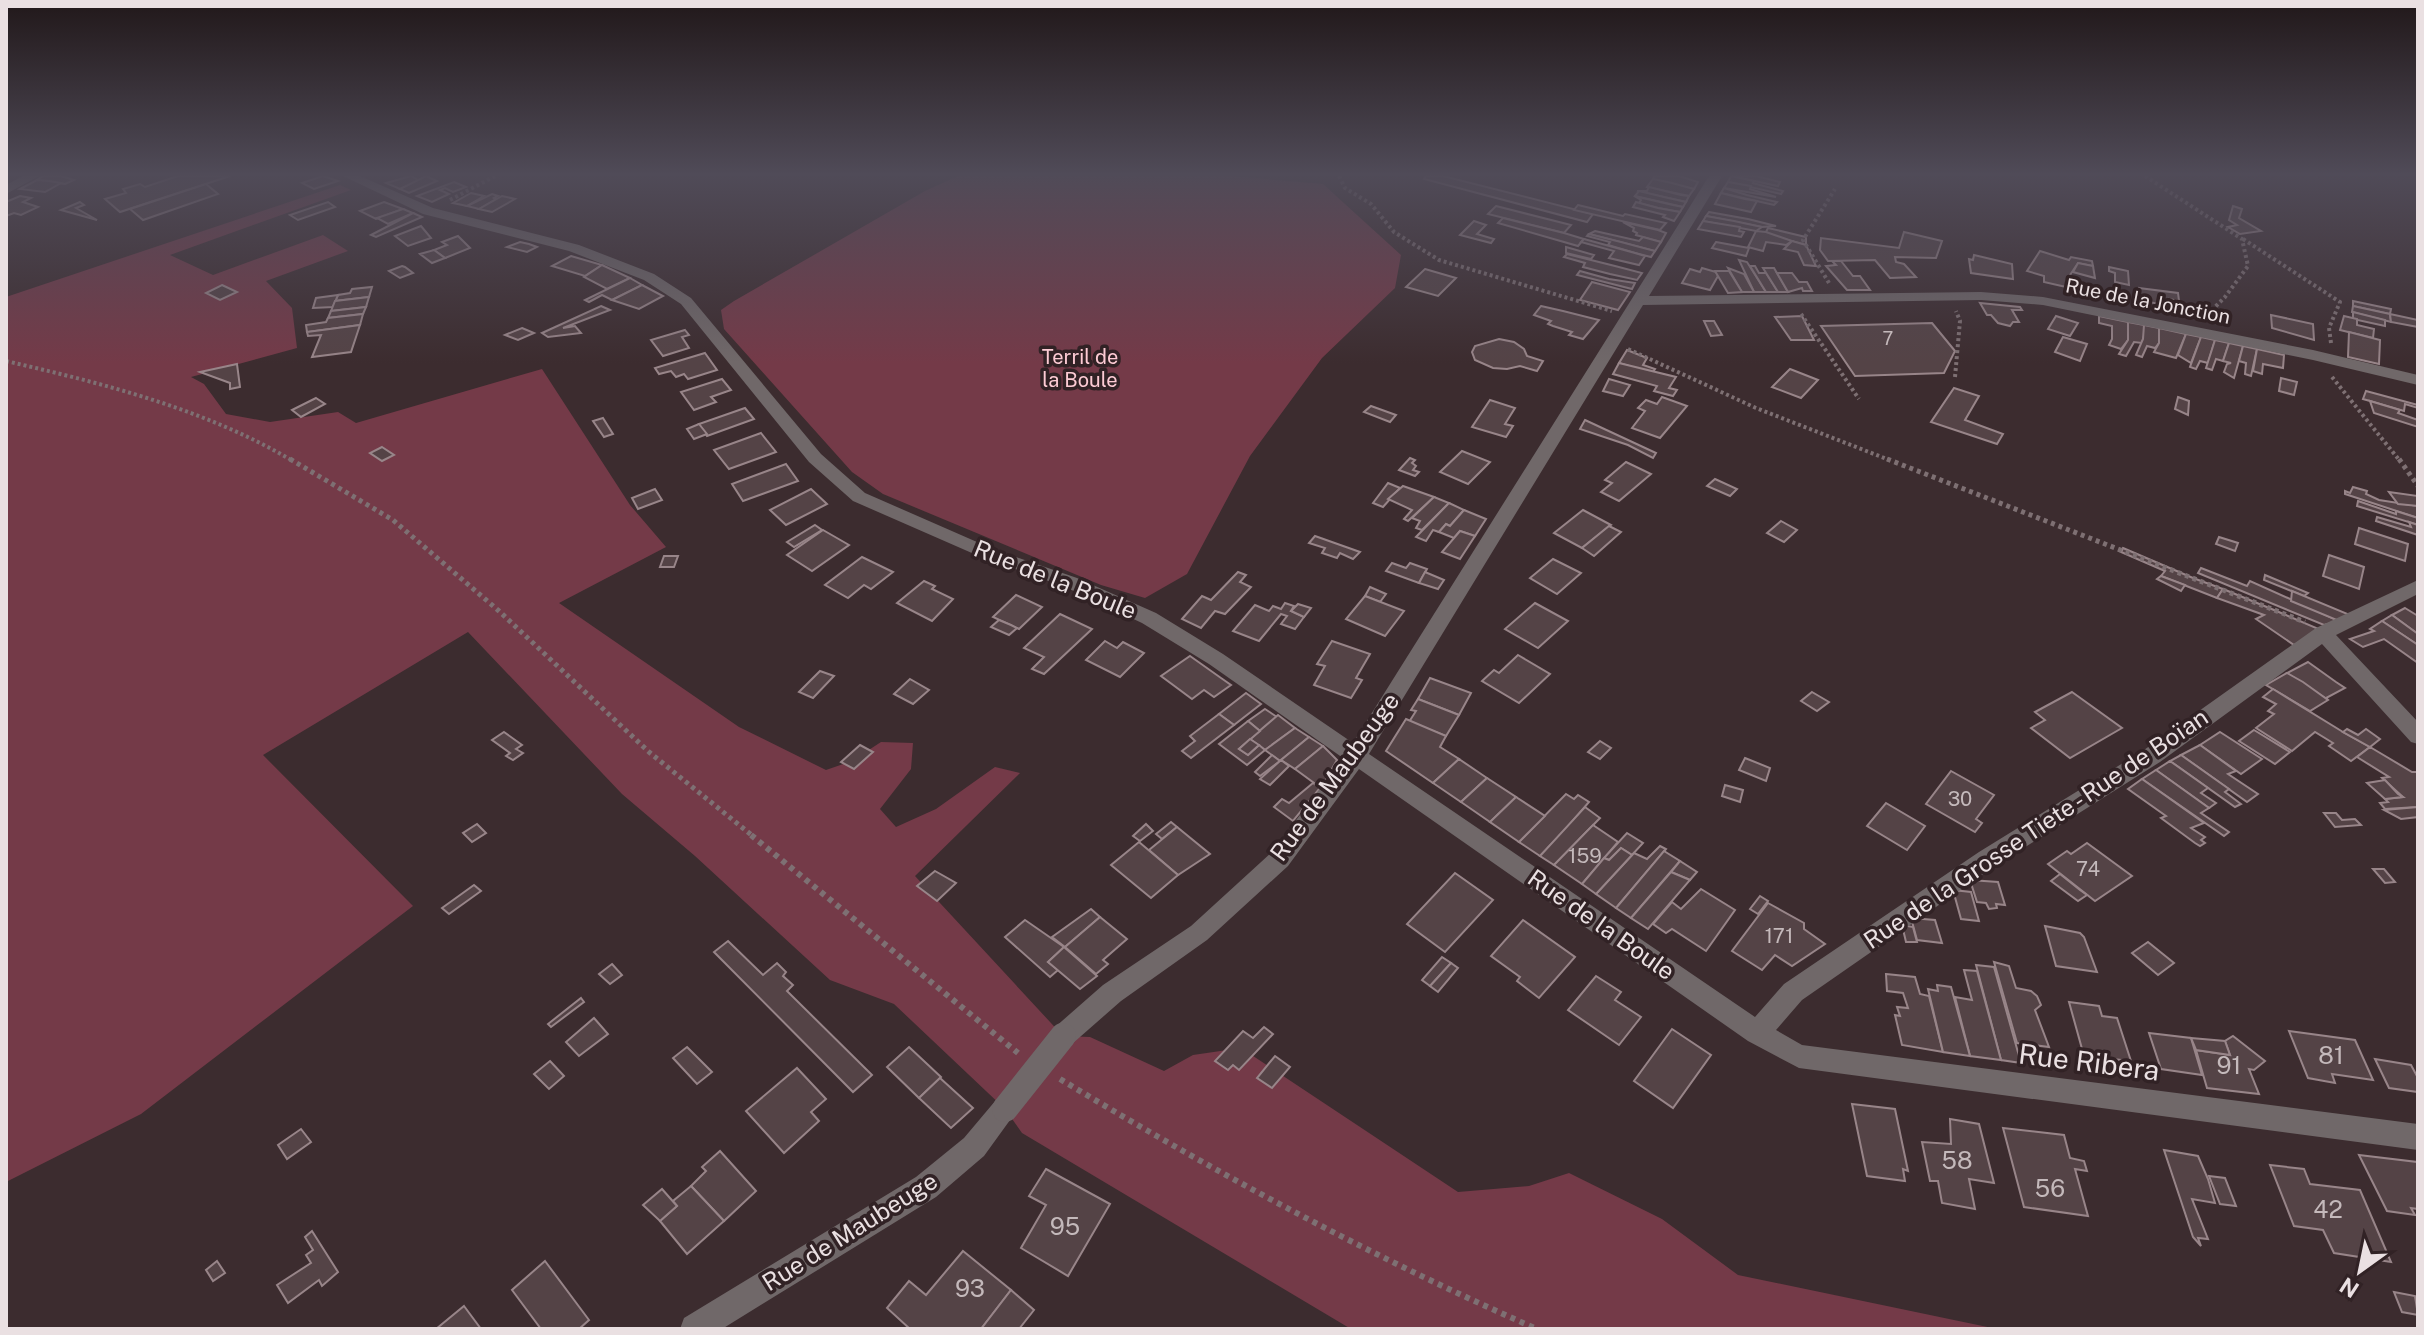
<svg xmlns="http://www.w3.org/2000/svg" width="2424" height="1335" font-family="'Public Sans',sans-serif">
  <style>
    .green { fill: #743a48 }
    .building { fill: #544346; stroke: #988589; stroke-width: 2 }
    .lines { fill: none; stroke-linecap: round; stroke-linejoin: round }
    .path-far2 { stroke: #7e7073; stroke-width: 4; stroke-dasharray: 3 3; stroke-linecap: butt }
    .path-far1 { stroke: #7e7073; stroke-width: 5; stroke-dasharray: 4 4; stroke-linecap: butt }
    .path { stroke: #7e7073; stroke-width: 6; stroke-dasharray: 5 5; stroke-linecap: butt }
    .minor { fill: #706869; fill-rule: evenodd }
    .minor-bridge { stroke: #706869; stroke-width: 26 }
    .labels { text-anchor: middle; stroke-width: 7; stroke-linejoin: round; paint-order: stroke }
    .far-number-label { font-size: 18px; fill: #c4b9bb }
    .far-street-label { font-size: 20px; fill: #eae0e2; stroke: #312225 }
    .far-park-label { font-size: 20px; fill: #fdcbd4; stroke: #312225 }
    .number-label { font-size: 20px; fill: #c4b9bb }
    .street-label { font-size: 24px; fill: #eae0e2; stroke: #312225 }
    .near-number-label { font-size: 24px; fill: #c4b9bb }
    .near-street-label { font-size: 28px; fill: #eae0e2; stroke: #312225 }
  </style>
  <rect width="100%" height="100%" fill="#3c2c2f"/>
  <g class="green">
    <path d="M958,176H1231L1323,184L1401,255L1395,288L1322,358L1250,456L1187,574L1145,598L1101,585L883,494L852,472L724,329L721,310L734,301L925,191Z"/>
    <path d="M340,185L351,190L170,255L213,275L323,235L348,251L266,281L292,308L297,348L191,377L204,384L226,414L270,422L338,412L356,423L542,369L630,505L666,547L559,603L739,727L826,770L852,761L881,742L913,743L911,769L880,809L896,827L936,809L995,767L1020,773L915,876L1063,1036L1090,1037L1164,1071L1193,1055L1241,1048L1458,1192L1529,1186L1569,1173L1662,1219L1738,1275L1997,1329H1351L1022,1133L1005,1109L894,1004L830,980L695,856L622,794L468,632L263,755L413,906L141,1114L6,1182V297Z"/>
  </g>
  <g class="building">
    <path d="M43,176H61L74,180L65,184L37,180Z"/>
    <path d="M178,176H230L120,212L105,199L126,193L123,189L140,184L145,187Z"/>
    <path d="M323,176L338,181L314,189L302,183Z"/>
    <path d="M411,176L420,181L400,189L386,183Z"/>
    <path d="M426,176L437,181L409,193L400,189Z"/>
    <path d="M1426,176H1443L1593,214L1587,222L1424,179Z"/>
    <path d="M1654,176H1679L1698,182L1694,189L1653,179Z"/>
    <path d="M1731,176H1756L1780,182L1778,186Z"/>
    <path d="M1731,176L1754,181L1753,183L1783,191L1781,194L1728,182Z"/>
    <path d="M1653,179L1672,183L1694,189L1689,196L1647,187Z"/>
    <path d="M37,180L49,181L61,183L45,192L20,189Z"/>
    <path d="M454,182L466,187L453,192L445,188L440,190L449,194L432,202L417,196Z"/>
    <path d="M1728,182L1751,186L1750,189L1776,197L1724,188Z"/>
    <path d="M206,184L218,194L143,220L130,209Z"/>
    <path d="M1649,187L1681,195L1689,196L1686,202L1637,191H1647Z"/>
    <path d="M1724,188L1747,195L1777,202L1774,205L1721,193Z"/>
    <path d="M1639,191L1664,197L1686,202L1683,207L1635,196Z"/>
    <path d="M471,193L484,196L467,206L453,203Z"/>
    <path d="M1721,193L1745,199L1757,201L1751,212L1715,204Z"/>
    <path d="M492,194L498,196L494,198L496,199L479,209L467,206Z"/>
    <path d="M20,196L31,198L23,202L38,207L21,215L14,213L6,216V202Z"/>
    <path d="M502,196L515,199L492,212L479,209Z"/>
    <path d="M1634,196L1673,205L1683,207L1680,212L1658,208L1639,203L1641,200Z"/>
    <path d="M80,202L84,205L76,208L97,220L61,210Z"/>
    <path d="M328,202L335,207L298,220L290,215Z"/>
    <path d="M384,202L403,209L376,219L360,211Z"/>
    <path d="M1636,202L1658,208L1680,212L1674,221L1663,217L1665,215L1633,207Z"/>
    <path d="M1578,205L1623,216L1625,214L1666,223L1660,230L1574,210Z"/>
    <path d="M1496,206L1567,224L1571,225L1564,233L1488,214Z"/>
    <path d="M2233,206L2242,209L2239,218L2261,231L2240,234L2228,227L2237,225L2229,220Z"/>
    <path d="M403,209L413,213L388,224L377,218Z"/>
    <path d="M1709,212L1748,219L1776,226L1762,227L1706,216Z"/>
    <path d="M413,213L422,217L376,237L371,235Z"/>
    <path d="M1706,216L1734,221L1762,227L1756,231L1703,221Z"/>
    <path d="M1503,218L1564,233L1584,239L1578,246L1498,223Z"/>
    <path d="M1474,221L1486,225L1477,234L1494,239L1491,243L1460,235Z"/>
    <path d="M1703,221L1740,227L1739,231L1744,232L1741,237L1698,229Z"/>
    <path d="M1623,222L1658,230L1666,233L1661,242L1636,235L1637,233L1633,231L1634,228Z"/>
    <path d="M421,226L431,238L408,246L395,236Z"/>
    <path d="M1768,228L1806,237V245L1770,235L1766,232Z"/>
    <path d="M1595,231L1639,241L1643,237L1661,242L1655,251L1589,234Z"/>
    <path d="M1756,231L1766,232L1792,241L1786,245L1766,242L1763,251L1748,247Z"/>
    <path d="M1904,232L1942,241L1936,258L1895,257L1896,262L1904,264L1916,277L1890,278L1875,260L1828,261L1820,250L1821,238L1899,248Z"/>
    <path d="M1589,234L1621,242L1655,251L1651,257L1635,253L1608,245L1610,242L1587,236Z"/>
    <path d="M458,236L470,248L445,258L434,250L447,245L442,242Z"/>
    <path d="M1584,239L1635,253L1645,256L1639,265L1609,258L1614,251L1581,242Z"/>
    <path d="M1792,241L1806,245L1816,266L1804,265L1798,252L1784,249Z"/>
    <path d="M520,242L529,244L537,247L527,252L507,247Z"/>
    <path d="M1716,242L1749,248L1746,256L1712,248Z"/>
    <path d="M1566,247L1594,255L1591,259L1566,253Z"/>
    <path d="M434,250L445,258L432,263L420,254Z"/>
    <path d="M2040,251L2069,260L2071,257L2092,261L2093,266L2078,263L2066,281V287L2044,282V276L2027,271Z"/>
    <path d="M1567,254L1615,266L1642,273L1637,280L1610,274L1583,267L1585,263L1564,257Z"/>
    <path d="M1974,255L2012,264L2013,279L1971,273L1969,259L1973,260Z"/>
    <path d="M571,256L602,265L585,276L552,266Z"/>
    <path d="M1739,260L1747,262L1766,292H1754Z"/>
    <path d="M1832,261H1841L1853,276H1860L1870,290H1847L1826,266L1836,265Z"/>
    <path d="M2078,263L2093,266L2095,278L2073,272Z"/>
    <path d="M602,265L630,278L607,289L584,277Z"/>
    <path d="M402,266L405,267L413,273L400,278L389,271Z"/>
    <path d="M1750,266H1755L1759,273H1766L1778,292H1766Z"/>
    <path d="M2109,267L2128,271L2129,285L2115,282V273L2109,271Z"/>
    <path d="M1702,268L1716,272L1718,276L1710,290L1682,283L1690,269L1700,272Z"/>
    <path d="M1728,268L1744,274L1754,292H1742Z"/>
    <path d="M1763,268H1774L1788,292H1778Z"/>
    <path d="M1425,269L1456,278L1438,296L1406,287Z"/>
    <path d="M1580,271L1609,279L1635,283L1632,289L1577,275Z"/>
    <path d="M1715,271H1729L1742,292L1728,293Z"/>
    <path d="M1777,273H1792L1799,282H1807L1812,291H1803L1802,288L1788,292Z"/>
    <path d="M630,278L642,285L612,300L602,295L589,302L585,300Z"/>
    <path d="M1592,282L1630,292L1618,310L1580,300Z"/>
    <path d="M222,285L237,292L220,300L206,293Z"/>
    <path d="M642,285L663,296L639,309L612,300Z"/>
    <path d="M372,287L369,297L335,301L338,295L350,293L352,289Z"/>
    <path d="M2139,288L2178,293L2179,301L2169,299V303L2164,305L2139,300Z"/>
    <path d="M338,295L333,307L313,308L316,298Z"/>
    <path d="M369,297L366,307L331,311L335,301Z"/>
    <path d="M2353,301L2391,309L2390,314L2353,306Z"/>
    <path d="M1980,303L2020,307L2022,310H2012L2019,322H2013L2010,326L1998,323L1991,315H1987Z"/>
    <path d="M601,306L610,310L563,328L575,326L581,333L548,337L542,333Z"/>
    <path d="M1541,306L1563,311L1599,320L1583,339L1569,335L1572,332L1553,326L1548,324L1551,321L1534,315Z"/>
    <path d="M2353,306L2390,314L2391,322L2352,312Z"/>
    <path d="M366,307L363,314L328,318L331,311Z"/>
    <path d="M2353,312L2385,320V326L2353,319Z"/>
    <path d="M363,314L360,325L307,332L306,325L326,322L328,318Z"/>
    <path d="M2390,314L2418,320V327L2391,322Z"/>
    <path d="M2271,315L2313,324L2314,340L2272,328Z"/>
    <path d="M1802,316L1814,340H1791L1775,317Z"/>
    <path d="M2056,316L2078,323L2070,336L2048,329Z"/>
    <path d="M2099,316L2128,322V340L2121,349L2109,345L2112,339V326L2099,323Z"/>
    <path d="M2344,316L2357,319V325L2374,329L2373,338L2340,330Z"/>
    <path d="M1704,321H1714L1722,335L1711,336Z"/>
    <path d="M2128,322L2144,325L2145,332L2142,343L2134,342L2126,356L2119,354L2128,340Z"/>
    <path d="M1932,323L1955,351L1944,373L1855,376L1821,326Z"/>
    <path d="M360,325L351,352L312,357L321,335L308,336L307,332Z"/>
    <path d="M2144,325L2159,328V343L2155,348L2147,346L2142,357L2136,355L2143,339Z"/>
    <path d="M522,328L534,333L518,340L505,335Z"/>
    <path d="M2159,328L2186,334L2176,358L2154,352L2159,343Z"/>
    <path d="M685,330L689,335L682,337L689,348L663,356L651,340Z"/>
    <path d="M2349,332L2380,340L2379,364L2348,357Z"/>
    <path d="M2186,334L2201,337L2191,363L2178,355Z"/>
    <path d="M2063,337L2087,344L2080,361L2055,352Z"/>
    <path d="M2201,337L2215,340L2208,363L2200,361L2196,369L2190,367Z"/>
    <path d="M1499,339L1514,342L1524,349L1527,356L1543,361L1537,371L1520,366L1507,369L1493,368L1475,360L1472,352L1475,346Z"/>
    <path d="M2215,340L2229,343L2223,361L2216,359L2212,370L2206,368Z"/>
    <path d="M2229,343L2243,346L2234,378L2224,372L2227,364L2231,363L2223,361Z"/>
    <path d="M2243,346L2257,349L2251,376L2245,374L2246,363L2239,361Z"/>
    <path d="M2257,349L2284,355L2283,368L2263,364L2262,374L2253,371Z"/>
    <path d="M1627,350L1647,358L1643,365L1655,369L1652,373L1619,363Z"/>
    <path d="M705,353L717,370L688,379L684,374L676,377L671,371L659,374L655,368Z"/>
    <path d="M1619,363L1676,377L1669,388L1677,390L1673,396L1654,391L1657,386L1613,374Z"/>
    <path d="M237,364L240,387L230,389V383L200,372Z"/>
    <path d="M1790,369L1818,380L1801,398L1772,387Z"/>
    <path d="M2281,378L2297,382L2294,395L2279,391Z"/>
    <path d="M722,379L731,390L711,397L716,402L694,410L681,392Z"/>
    <path d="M1609,379L1630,385L1623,396L1603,391Z"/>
    <path d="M1954,388L1979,396L1965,420L2003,434L1997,444L1931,422Z"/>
    <path d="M2366,391L2418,405V408L2405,404L2404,411L2370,401L2363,399Z"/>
    <path d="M1662,397L1687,406L1660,438L1632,428L1645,411L1638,408L1646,400L1657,404Z"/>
    <path d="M2178,397L2189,401L2188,415L2175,409Z"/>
    <path d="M316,398L325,404L301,417L292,410Z"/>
    <path d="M1490,400L1515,408L1505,424L1513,426L1506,437L1472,427Z"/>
    <path d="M2370,401L2400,410L2398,413L2418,420V427L2374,413Z"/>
    <path d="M1371,406L1396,415L1390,422L1364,412Z"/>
    <path d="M745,408L754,419L707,436L699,424Z"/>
    <path d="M603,418L613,434L604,437L593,421Z"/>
    <path d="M1585,420L1600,427L1656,453L1653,458L1628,445L1580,429Z"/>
    <path d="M699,424L707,434L694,439L687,429Z"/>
    <path d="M761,433L776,452L729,469L714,450Z"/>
    <path d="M382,447L394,455L382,461L370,453Z"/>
    <path d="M1462,451L1490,462L1468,484L1440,472Z"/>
    <path d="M1410,458L1415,460L1412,463L1416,466L1413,470L1419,472L1415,476L1399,470Z"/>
    <path d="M1626,462L1651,474L1619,501L1601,492L1612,483L1605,480Z"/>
    <path d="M786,464L798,481L743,501L732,484Z"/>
    <path d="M1715,479L1737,489L1730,496L1707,486Z"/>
    <path d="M1388,483L1400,488L1383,507L1373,503Z"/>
    <path d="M1403,486L1434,497L1408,521L1404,519L1412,510L1388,499Z"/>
    <path d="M2353,487L2367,491L2366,494L2379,500L2418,506V518L2345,494V491L2350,493Z"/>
    <path d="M655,489L662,500L638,509L632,498Z"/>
    <path d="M811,489L827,504L786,525L770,510Z"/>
    <path d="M2389,492L2418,496V506L2398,504Z"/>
    <path d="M1434,497L1449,503L1422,530L1416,528L1420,521L1412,518Z"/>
    <path d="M2358,501L2396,514V511L2418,518V525L2357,506Z"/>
    <path d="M1449,503L1464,510L1450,526L1446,524L1439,532L1433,530L1426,541L1416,537Z"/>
    <path d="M1464,510L1486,519L1475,536L1460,531L1454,538L1439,532L1446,524L1450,526Z"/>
    <path d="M1583,510L1611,525L1582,548L1554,533Z"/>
    <path d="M2377,517L2411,527L2409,522L2418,525V535L2376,521Z"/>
    <path d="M1781,521L1797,530L1784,542L1767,533Z"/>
    <path d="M815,525L822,530L794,547L787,542Z"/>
    <path d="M1609,526L1621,532L1594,556L1582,548Z"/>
    <path d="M2359,528L2408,544L2405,561L2355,544Z"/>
    <path d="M823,530L849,545L812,571L787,555Z"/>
    <path d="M1460,531L1475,536L1460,559L1442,552Z"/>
    <path d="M1315,536L1360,552L1353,559L1340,553L1337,558L1322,553L1325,548L1309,543Z"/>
    <path d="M2219,537L2238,543L2235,551L2216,544Z"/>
    <path d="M2123,548L2193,578L2223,589L2217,598L2161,576L2165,571L2121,552Z"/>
    <path d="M2329,555L2364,567L2359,589L2323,576Z"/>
    <path d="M664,556H678L674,567H660Z"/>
    <path d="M862,557L893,572L871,589L864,585L848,598L825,585Z"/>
    <path d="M1553,559L1581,573L1557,594L1530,578Z"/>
    <path d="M1392,563L1406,568L1410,563L1427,569L1419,583L1386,571Z"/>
    <path d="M2201,568L2247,586L2250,581L2339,621L2324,625L2198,573Z"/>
    <path d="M1238,572L1246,575L1240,582L1251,587L1225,614L1215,611L1201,628L1182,619L1202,596L1211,600Z"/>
    <path d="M1425,572L1444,580L1438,589L1419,583Z"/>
    <path d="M2265,575L2308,593L2304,596L2264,580Z"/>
    <path d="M2161,576L2185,585L2181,591L2157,579Z"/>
    <path d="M924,581L935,586L932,589L953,599L932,621L897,603Z"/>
    <path d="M1370,587L1386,594L1380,602L1365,596Z"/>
    <path d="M2223,589L2274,610L2321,630L2294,645L2256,619L2264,615L2217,598Z"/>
    <path d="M2292,591L2350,615L2339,621L2291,601Z"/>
    <path d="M1016,595L1042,607L1019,629L993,617Z"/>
    <path d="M1365,596L1404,611L1385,636L1346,619Z"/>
    <path d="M1285,603L1294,606L1291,611L1304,617L1295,629L1281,624L1287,616L1281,614L1259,641L1233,631L1255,605L1269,611L1273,606L1281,609Z"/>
    <path d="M1535,603L1568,621L1538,648L1505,629Z"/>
    <path d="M1298,604L1311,608L1304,617L1291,611Z"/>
    <path d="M2405,608L2418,616V634L2392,615Z"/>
    <path d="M1060,614L1092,629L1044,674L1032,669L1044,657L1024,648Z"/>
    <path d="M2392,615L2418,634V645L2382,621Z"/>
    <path d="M999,620L1011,625L1017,628L1009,635L991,627Z"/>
    <path d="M2382,621L2418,645V663L2384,639L2363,647L2350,639L2374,631L2370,629Z"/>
    <path d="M1105,641L1117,648L1123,642L1144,653L1120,677L1086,660Z"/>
    <path d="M1332,641L1370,654L1356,678L1362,680L1351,698L1314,685L1325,666L1317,664Z"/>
    <path d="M1518,655L1550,674L1519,703L1482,681L1494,670L1499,673Z"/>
    <path d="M1190,656L1221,678L1231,685L1214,697L1204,690L1192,699L1161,676Z"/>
    <path d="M2308,662L2336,682L2345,688L2326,698L2328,700L2287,673Z"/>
    <path d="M820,671L834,676L813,698L799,692Z"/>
    <path d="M2287,673L2303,682L2328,700L2310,711L2266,685Z"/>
    <path d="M1430,678L1471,693L1459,715L1418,699Z"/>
    <path d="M910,679L929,690L913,704L894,694Z"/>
    <path d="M2273,689L2343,732L2370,747L2351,761L2329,746L2333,743L2315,732L2292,751L2256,728L2274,714L2268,711L2276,704L2263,697Z"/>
    <path d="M1812,692L1829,702L1817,711L1801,701Z"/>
    <path d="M2072,692L2122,728L2070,758L2031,728L2045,720L2035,712Z"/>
    <path d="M1246,693L1261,704L1234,725L1219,714Z"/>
    <path d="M1418,699L1459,715L1446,736L1409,722L1416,711L1411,710Z"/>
    <path d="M1265,709L1277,717L1260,731L1248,721Z"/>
    <path d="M1219,714L1234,725L1191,758L1182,751L1195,741L1190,736Z"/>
    <path d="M1278,715L1295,728L1265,750L1250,739Z"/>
    <path d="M1406,719L1446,736L1440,747L1459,759L1433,783L1386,751Z"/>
    <path d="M1248,721L1260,731L1239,749L1248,755L1259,745L1265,750L1247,765L1219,744Z"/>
    <path d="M1295,728L1309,737L1280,761L1265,750Z"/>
    <path d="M2347,729L2358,735L2366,729L2380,739L2370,747L2343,732Z"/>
    <path d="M2254,730L2290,752L2275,764L2239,741Z"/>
    <path d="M504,732L522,745L516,749L523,753L513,760L506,756L510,753L492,740Z"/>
    <path d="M2220,732L2262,759L2241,774L2200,745Z"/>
    <path d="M1309,737L1323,746L1295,769L1281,760Z"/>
    <path d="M1250,739L1259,745L1248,755L1239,749Z"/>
    <path d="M1600,741L1611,748L1600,759L1588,752Z"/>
    <path d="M860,745L873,752L854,769L841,762Z"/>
    <path d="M2200,745L2236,771L2228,774L2258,794L2247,802L2181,755Z"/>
    <path d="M1323,746L1337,760L1321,788L1295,769Z"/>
    <path d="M2370,747L2412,772H2418V807L2385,809L2380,803L2388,802L2385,799L2403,797L2382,778L2389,777L2357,757Z"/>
    <path d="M1272,755L1280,761L1260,776L1255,772Z"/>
    <path d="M2181,755L2229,789L2225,792L2241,804L2235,807L2170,761Z"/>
    <path d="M1745,758L1770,768L1766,781L1739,770Z"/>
    <path d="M1459,759L1487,778L1461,802L1433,783Z"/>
    <path d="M1281,760L1289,766L1270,785L1260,779Z"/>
    <path d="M2170,761L2208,788L2201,793L2216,803L2209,808L2156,770Z"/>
    <path d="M2156,770L2209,808L2201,813L2229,832L2224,836L2142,779Z"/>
    <path d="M1951,771L1994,795L1976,819L1982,823L1975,832L1926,804Z"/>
    <path d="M1487,778L1516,797L1490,822L1461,802Z"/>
    <path d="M2142,779L2204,823L2191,828L2205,837L2201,840L2205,843L2200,846L2195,843L2161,818L2166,816L2128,789Z"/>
    <path d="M2385,780L2398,794L2403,797L2385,799L2367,783Z"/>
    <path d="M1313,783L1320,788L1293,821L1274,807L1282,799L1289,803Z"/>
    <path d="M1725,785L1743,790L1740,802L1722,796Z"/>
    <path d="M1566,794L1574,799L1578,795L1589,802L1564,831L1540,856L1519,842Z"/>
    <path d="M1516,797L1545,816L1519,842L1490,822Z"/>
    <path d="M1886,803L1925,826L1907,850L1867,826Z"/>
    <path d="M1585,807L1600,818L1554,865L1540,856Z"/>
    <path d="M2418,807V817L2401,819L2384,810Z"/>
    <path d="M2324,813H2336L2342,820L2355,819L2361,825L2335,827Z"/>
    <path d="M1171,822L1177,827L1162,839L1156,834Z"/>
    <path d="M477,824L486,833L472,842L463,833Z"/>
    <path d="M1146,824L1153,831L1140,841L1133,836Z"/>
    <path d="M1593,825L1618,842L1582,884L1554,865Z"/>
    <path d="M1177,827L1210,854L1178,875L1149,850Z"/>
    <path d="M1627,833L1643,843L1632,855L1621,848L1609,860L1604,858Z"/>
    <path d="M1139,842L1178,875L1151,898L1111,865Z"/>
    <path d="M2087,843L2132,876L2095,901L2048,864L2067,851L2071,854Z"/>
    <path d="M1660,846L1666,849L1616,908L1596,894L1634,853L1647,859Z"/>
    <path d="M1621,848L1632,855L1596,894L1582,884L1604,858L1609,860Z"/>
    <path d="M1664,851L1680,861L1631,918L1616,908Z"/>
    <path d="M1680,861L1697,872L1690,880L1671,872Z"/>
    <path d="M2373,869H2384L2395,882L2385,883Z"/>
    <path d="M935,871L956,883L937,901L917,886Z"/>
    <path d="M1671,872L1690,880L1648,929L1631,918Z"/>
    <path d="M1455,873L1493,900L1445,952L1407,924Z"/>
    <path d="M2060,874L2080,890L2087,895L2078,901L2051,881Z"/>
    <path d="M1970,880L1998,882L2005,905L1996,904L1997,908L1989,909L1986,903L1977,902Z"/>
    <path d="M474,885L481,891L449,914L442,908Z"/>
    <path d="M1701,889L1735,910L1706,951L1672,929L1666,933L1653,924L1672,902L1681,909Z"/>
    <path d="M1953,890L1971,892L1979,921L1961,919Z"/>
    <path d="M1760,896L1768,901L1758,914L1750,909Z"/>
    <path d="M1768,903L1804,923V929L1825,944L1792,966L1775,955L1762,970L1732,951Z"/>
    <path d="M1091,909L1100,917L1065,947L1052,937Z"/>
    <path d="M1100,917L1127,939L1103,960L1108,964L1096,974L1065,947Z"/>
    <path d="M1911,918L1935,920L1942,943L1917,940Z"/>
    <path d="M1025,920L1064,947L1048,962L1058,970L1050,977L1005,937Z"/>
    <path d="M1523,920L1575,957L1539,998L1517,981L1520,977L1491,956Z"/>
    <path d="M1902,925L1913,927L1917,942H1906Z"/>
    <path d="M2045,926L2080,933L2084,937L2097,972L2056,966Z"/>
    <path d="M728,941L763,975L777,963L786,972L783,976L793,985L787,991L872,1075L853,1092L714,952Z"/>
    <path d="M2148,942L2174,963L2158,975L2132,953Z"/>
    <path d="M1064,947L1097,976L1080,989L1048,962Z"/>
    <path d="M1442,957L1451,963L1430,986L1422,980Z"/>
    <path d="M1994,962L2009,966L2016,988L2031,991L2037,996L2041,1005L2035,1010L2049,1047L2017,1043Z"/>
    <path d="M1451,963L1458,968L1438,992L1430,986Z"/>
    <path d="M612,964L622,975L610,984L599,974Z"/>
    <path d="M1976,965L1994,967L2021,1063L2001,1060Z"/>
    <path d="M1964,970L1977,971L2001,1060L1970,1056L1955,997L1972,1000Z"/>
    <path d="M1886,974L1915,977L1920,994L1929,996L1943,1052L1902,1045L1895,1015L1900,1016L1897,1007L1908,1008L1903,993L1887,991Z"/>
    <path d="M1596,976L1621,992L1615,1000L1641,1017L1619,1045L1568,1010Z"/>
    <path d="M1937,985L1951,987L1970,1056L1943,1052L1928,989L1938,991Z"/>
    <path d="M581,998L584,1002L551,1027L548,1024Z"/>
    <path d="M2069,1002L2099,1006L2102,1016L2117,1018L2131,1061L2084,1056Z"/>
    <path d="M594,1018L608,1034L579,1056L566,1042Z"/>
    <path d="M1264,1027L1273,1034L1239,1070L1233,1065L1228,1070L1215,1061L1243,1031L1253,1038Z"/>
    <path d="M1672,1029L1711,1055L1673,1108L1634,1081Z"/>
    <path d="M2289,1031L2355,1040L2373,1080L2332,1074L2335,1083L2308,1078Z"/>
    <path d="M2149,1033L2191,1038L2202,1075L2161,1069Z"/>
    <path d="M2233,1036L2265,1061L2254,1070L2249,1069L2259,1094L2207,1088L2196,1050L2230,1055L2225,1041Z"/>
    <path d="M2191,1038L2225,1041L2230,1055L2196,1050Z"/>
    <path d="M687,1047L712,1072L697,1084L673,1058Z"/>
    <path d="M909,1047L941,1077L919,1098L887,1067Z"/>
    <path d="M1275,1056L1290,1067L1272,1088L1257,1078Z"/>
    <path d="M2375,1059L2411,1065L2418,1078V1092L2389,1088Z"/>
    <path d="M550,1061L564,1076L549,1089L534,1074Z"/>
    <path d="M797,1068L826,1099L811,1112L819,1121L784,1153L746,1111Z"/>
    <path d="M940,1078L973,1108L951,1128L919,1098Z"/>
    <path d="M1852,1104L1895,1109L1908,1171L1903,1169L1905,1181L1867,1176Z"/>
    <path d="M1950,1119L1979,1124L1994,1183L1969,1179L1975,1209L1942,1203L1938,1181H1930L1922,1142L1951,1144Z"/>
    <path d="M2003,1128L2064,1135L2070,1158L2084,1161L2087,1171L2075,1169L2088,1216L2024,1207Z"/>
    <path d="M301,1129L311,1142L287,1159L278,1145Z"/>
    <path d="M2164,1150L2198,1156L2208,1179L2215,1203L2192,1199L2208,1239L2198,1238L2201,1246L2193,1237Z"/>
    <path d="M720,1151L756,1191L724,1221L691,1186L706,1171L702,1167Z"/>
    <path d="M2359,1155L2417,1162L2418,1209L2411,1208L2415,1215L2387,1211Z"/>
    <path d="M2270,1165L2304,1169L2310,1184L2360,1190L2391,1262L2334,1253L2323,1230L2294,1226Z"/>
    <path d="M1046,1169L1110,1204L1068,1276L1021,1248L1046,1205L1029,1196Z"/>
    <path d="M2209,1176L2225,1178L2236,1206L2220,1204Z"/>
    <path d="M691,1186L724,1221L687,1254L660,1221L677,1206L673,1201Z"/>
    <path d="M662,1189L677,1206L660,1221L643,1205Z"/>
    <path d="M312,1231L338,1272L322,1286L319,1280L288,1303L277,1285L311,1263L306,1255L313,1250L305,1237Z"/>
    <path d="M963,1251L1011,1290L981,1329H910L887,1308L909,1281L926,1295Z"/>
    <path d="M217,1261L225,1273L213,1281L206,1270Z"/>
    <path d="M545,1261L589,1320L579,1329H541L512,1290Z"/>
    <path d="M1011,1290L1034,1310L1019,1329H981Z"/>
    <path d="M2394,1292L2415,1296L2418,1315L2402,1312Z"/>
    <path d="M464,1306L481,1329H436Z"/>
  </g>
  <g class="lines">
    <g class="path-far2">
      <path d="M1339,176L1345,188L1371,204L1394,232L1439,260L1612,311"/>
      <path d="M2145,176L2242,239L2248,266L2225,297L2204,318"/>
      <path d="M450,200L495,176"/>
      <path d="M2243,239L2340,302L2329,328L2331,343"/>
      <path d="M1829,283L1803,240L1835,189"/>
      <path d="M1801,314L1859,399"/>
      <path d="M1628,349L1756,408L1892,461"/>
      <path d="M6,361C105,384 205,409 293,461"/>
      <path d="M1955,377L1960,321L1956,311"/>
      <path d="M2332,377L2400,461"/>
    </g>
    <g class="path-far1">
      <path d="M290,459L393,520L499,611L649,752L754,837"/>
      <path d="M1887,459L2305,622"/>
      <path d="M2399,459L2418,486"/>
    </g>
    <g class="path">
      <path d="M751,835L1018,1053"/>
      <path d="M1060,1079C1214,1172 1372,1257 1537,1329"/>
    </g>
    <g class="minor">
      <path d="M23,176H39L6,194V185Z"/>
      <path d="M343,176H360L433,208L579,245L654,274L691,298L821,454L865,493L993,549L1077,578L1156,613L1223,654L1353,743L1709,176H1722L1649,296L1981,292L2043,297L2313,350L2418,375V385L2313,360L2043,305L1981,300L1643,305L1369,754L1755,1017L1784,984L1979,852L2144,750L2316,628L2418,580V594L2336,635L2418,722V744L2411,742L2322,644L2160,762L1995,866L1802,1000L1776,1030L1802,1045L2418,1124V1150L1799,1068L1748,1041L1359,769L1288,866L1207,940L1121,1001L1072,1044L1063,1048L1054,1044L1050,1036L1054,1028L1103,985L1191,926L1272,852L1343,758L1209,664L1142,623L1063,586L981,557L853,501L809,462L681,304L644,280L569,251L423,214Z"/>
      <path d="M1005,1096L1014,1100L1018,1109L984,1156L936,1197L722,1329H680L684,1318L916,1177L964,1138L996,1100Z"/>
    </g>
    <path class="minor-bridge" d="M1005,1109L1063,1036"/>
  </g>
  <linearGradient id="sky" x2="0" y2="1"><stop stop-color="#21181a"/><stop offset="0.48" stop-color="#504b58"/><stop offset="1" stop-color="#504b58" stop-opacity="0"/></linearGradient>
  <rect width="2424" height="363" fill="url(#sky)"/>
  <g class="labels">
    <g class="far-number-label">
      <text x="1888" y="345">7</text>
    </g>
    <g class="far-street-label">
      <text transform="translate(2148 301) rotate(11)" y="7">Rue de la Jonction</text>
    </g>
    <g class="far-park-label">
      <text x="1080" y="364">Terril de<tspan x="1080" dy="23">la Boule</tspan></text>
    </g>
    <g class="number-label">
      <text x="1960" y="806">30</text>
      <text x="1585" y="863">159</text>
      <text x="2088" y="876">74</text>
      <text x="1779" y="943">171</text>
    </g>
    <g class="street-label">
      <text transform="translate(1055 580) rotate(22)" y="8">Rue de la Boule</text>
      <text transform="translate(1335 777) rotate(-54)" y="8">Rue de Maubeuge</text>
      <text transform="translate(2036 829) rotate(-34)" y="8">Rue de la Grosse Tiete - Rue de Boïan</text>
      <text transform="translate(1601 925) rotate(35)" y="8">Rue de la Boule</text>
      <text transform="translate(850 1232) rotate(-32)" y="8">Rue de Maubeuge</text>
    </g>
    <g class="near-number-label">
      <text x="2331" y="1064">81</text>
      <text x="2229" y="1074">91</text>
      <text x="1957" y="1169">58</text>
      <text x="2050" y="1197">56</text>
      <text x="2328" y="1218">42</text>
      <text x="1065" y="1235">95</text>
      <text x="970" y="1297">93</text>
    </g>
    <g class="near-street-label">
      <text transform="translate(2089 1062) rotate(7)" y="10">Rue Ribera</text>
    </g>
  </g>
  <rect width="2424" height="1335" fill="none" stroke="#eae0e2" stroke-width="16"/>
  <g transform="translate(2360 1271) rotate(213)" stroke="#312225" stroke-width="6" paint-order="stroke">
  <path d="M0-6L14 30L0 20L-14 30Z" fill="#eae0e2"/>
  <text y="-12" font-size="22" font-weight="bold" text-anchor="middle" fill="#eae0e2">N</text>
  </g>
</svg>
